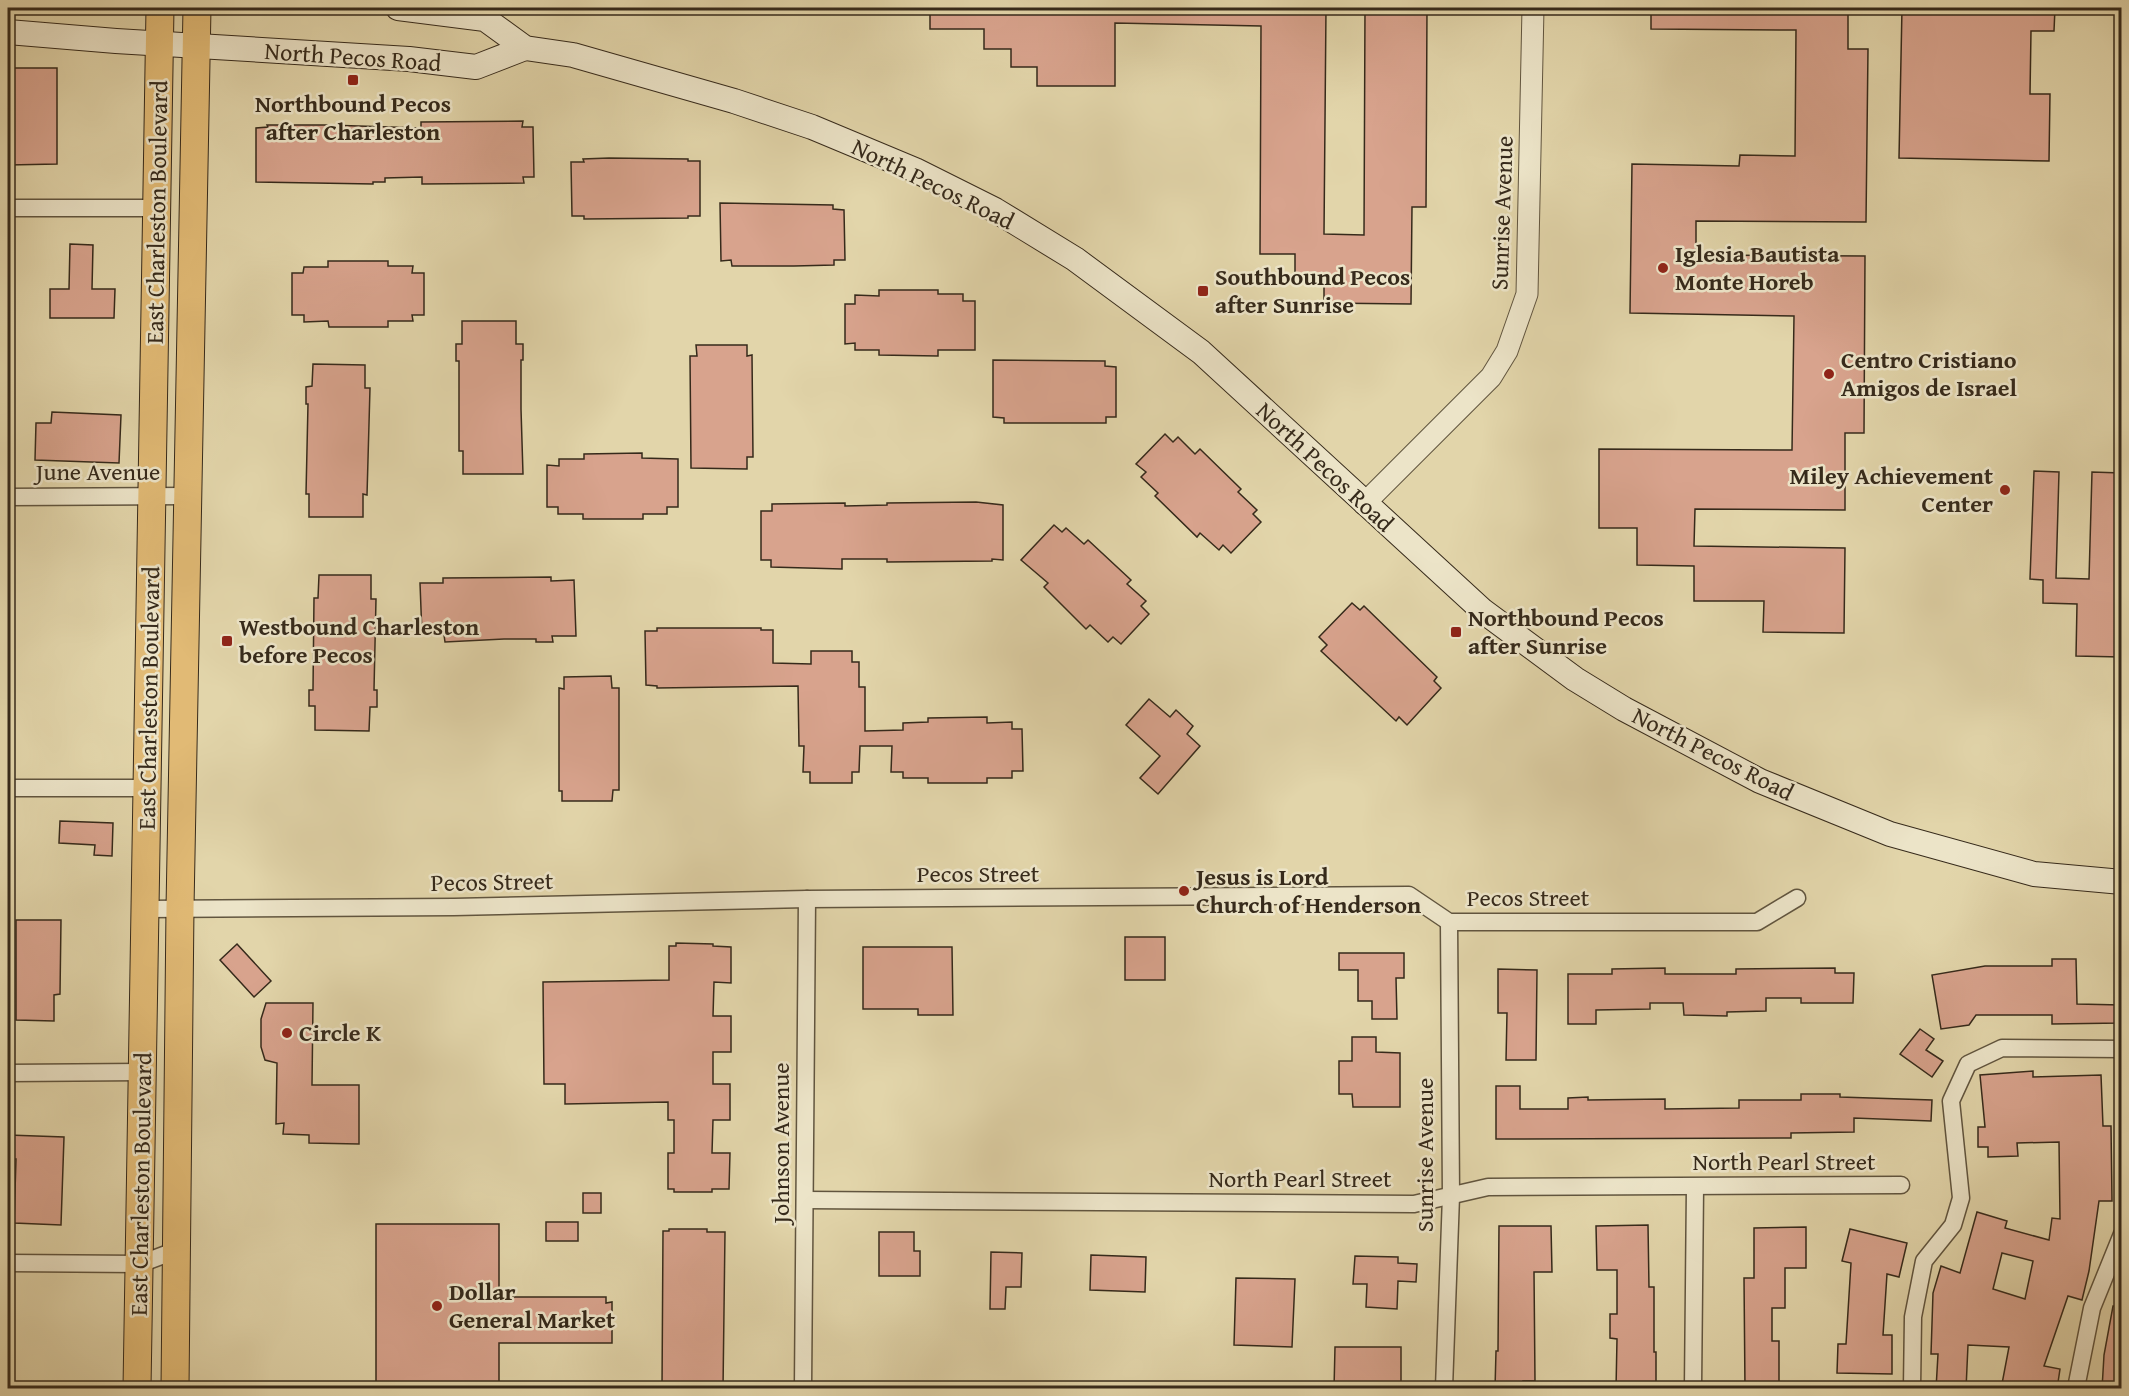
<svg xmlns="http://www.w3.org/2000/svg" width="2129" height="1396" font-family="'Gentium Book Plus',serif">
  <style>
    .building { fill: #d8a38d; stroke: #362a1b; stroke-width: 1.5; fill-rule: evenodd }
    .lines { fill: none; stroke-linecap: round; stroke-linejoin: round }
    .minor-casing { stroke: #61553f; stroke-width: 19 }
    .tertiary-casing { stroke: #61553f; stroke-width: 23 }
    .secondary-casing { stroke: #362a1b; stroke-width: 26 }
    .primary-casing { stroke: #362a1b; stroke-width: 29 }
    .minor { stroke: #ece4c8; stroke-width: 16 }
    .tertiary { stroke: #ece4c8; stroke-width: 21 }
    .secondary { stroke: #ece4c8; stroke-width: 24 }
    .primary { stroke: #e1ba75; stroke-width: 27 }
    .poi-dot { fill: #8f2418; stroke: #ece4c8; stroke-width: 2 }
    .labels { text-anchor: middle; stroke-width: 5; stroke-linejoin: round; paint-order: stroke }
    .street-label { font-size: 24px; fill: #362a1b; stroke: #ece4c8 }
    .poi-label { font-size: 24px; font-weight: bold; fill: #362a1b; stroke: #ece4c8; text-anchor: start }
  </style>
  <rect width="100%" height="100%" fill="#e2d5aa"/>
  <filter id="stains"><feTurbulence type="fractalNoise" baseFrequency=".00333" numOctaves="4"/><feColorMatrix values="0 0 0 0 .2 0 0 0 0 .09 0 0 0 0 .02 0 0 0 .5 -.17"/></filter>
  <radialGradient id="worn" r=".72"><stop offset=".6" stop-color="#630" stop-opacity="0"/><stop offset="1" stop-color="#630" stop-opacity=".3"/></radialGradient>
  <g class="building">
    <path d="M930,8H1326L1324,234L1364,235L1365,8H1427L1426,207H1412L1411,304L1324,303V278H1295V254H1260L1261,26L1115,23V86H1037V67H1011V49H984V29H930Z"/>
    <path d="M1651,8H1848V49H1868L1866,222L1696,221V255L1865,256L1864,433H1845V510L1695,509L1694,546L1845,548L1844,633L1763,632L1764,601H1694V566L1637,565V528H1599V449L1792,450L1794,316L1630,313L1632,164L1739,166L1740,155L1795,156L1796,30L1651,29Z"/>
    <path d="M1902,8H2055L2054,31H2031L2030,94H2050L2049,161L1899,158Z"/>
    <path d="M8,68H57V164L8,165Z"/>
    <path d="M523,121L522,127H533L534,177H523L524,183L422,184V177L385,178V182H373V184L256,182V128L268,127L267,125H327L421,128V122Z"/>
    <path d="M609,158L688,159V161H700V216H688V218L584,219V216H572L571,162H584L583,159Z"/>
    <path d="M720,203L833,205V209L844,210L845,260H834V265L794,266H732L731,260L721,261Z"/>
    <path d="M70,244L93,245L92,289H115L114,318H50V289H69Z"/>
    <path d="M328,261H388V266H413L412,273H424V315H412L413,321H388V327H329L328,321L304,322V315H292V273H303L304,267H328Z"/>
    <path d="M879,290H938V294H963V301H975V350H938V356L879,355V350H855V343L845,344V304H855V295L879,296Z"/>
    <path d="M462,321H516V344H523V360H521V409L523,474H463V451H459V361H456V344H462Z"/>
    <path d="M696,345H747V356L752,355L753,457H747V469L691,468L690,356H697Z"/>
    <path d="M993,360L1105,361V366L1116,367V417H1106V423H1004V418L993,417Z"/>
    <path d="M313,364L365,365V388H370L367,495L363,494V517H309V494H306L308,404H306V387L312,386Z"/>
    <path d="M52,412L121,415L119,463L35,460L36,423H51Z"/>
    <path d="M1165,434L1173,442L1178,437L1195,454L1200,449L1241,489L1238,492L1257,510L1253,514L1261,522L1231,553L1223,545L1219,550L1200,533L1197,537L1155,496L1158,493L1141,477L1146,472L1136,464Z"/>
    <path d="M642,453V458L678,459V507H667V514H643V519H583V514H558V507H547V465L559,466V459H584V454Z"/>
    <path d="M2034,471L2059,472L2056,578L2089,579L2092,472L2121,473V657L2076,656L2077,604L2043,603V580L2030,579Z"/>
    <path d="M976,502L1003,505V560L992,559V561L887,562V559H842V569L771,567V560H761V511H772V504L845,503V506L887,505V503Z"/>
    <path d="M1054,525L1062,532L1066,528L1084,544L1088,540L1131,580L1127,584L1146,601L1141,606L1149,614L1121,644L1113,637L1108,642L1090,625L1086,629L1044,587L1048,583L1021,560Z"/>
    <path d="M319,575H371V599H376L374,690H377V707H370L369,731L315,730V706H309V690H313L314,598H318Z"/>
    <path d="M551,577V581L574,580L576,636H552L553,642H536V639H504L445,642L444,635H422L420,583H443V578Z"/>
    <path d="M1352,603L1360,610L1364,606L1437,677L1434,681L1441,688L1407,725L1399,717L1396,721L1321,651L1327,645L1319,637Z"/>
    <path d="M657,628H761V630H773V663L811,664V651H852V662H859V687H865V731L903,730V723L928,722V718L987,717V723L1012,722V729H1022L1023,771H1012V778H987V783H928V778H903V772H891L892,746H860L859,772H852V783H810V772H803L804,746H799L798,686L657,688V686L646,685L645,631H657Z"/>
    <path d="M611,676L612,688H619V790H613L612,801H562V791H559V688L564,689V677Z"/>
    <path d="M1149,699L1170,717L1176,710L1193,726L1187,734L1200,746L1158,794L1140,778L1160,756L1126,725Z"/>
    <path d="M60,821L113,823L112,856L94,855L95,845L59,843Z"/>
    <path d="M16,920H61L60,994L54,995V1021L16,1020Z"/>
    <rect x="1125" y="937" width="40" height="43"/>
    <path d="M676,943L713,944V946L731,947V983L714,982L713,1016H731V1052H713V1084H730V1120H713L712,1153H730L729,1189H712V1192H674V1189H668V1153H674V1120H668V1102L565,1104V1084H544L543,982L669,980V946H676Z"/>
    <path d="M237,944L271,981L254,997L220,960Z"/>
    <path d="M863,947H952L953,1015H918V1009H863Z"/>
    <path d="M1339,953H1404V978H1396L1397,1019H1372V1001H1358V970H1339Z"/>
    <path d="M2052,959H2076L2077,1004L2121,1005V1023L2052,1024V1015H1976L1969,1025L1941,1029L1932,975L1985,966H2052Z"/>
    <path d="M1665,968V974H1736V969L1835,968V973H1854L1853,1003H1801V998H1766V1011L1727,1012V1016L1684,1015L1683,1003H1650V1009L1596,1010V1024H1568V974H1612V969Z"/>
    <path d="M1498,969L1537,970L1536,1060H1506L1507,1013H1498Z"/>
    <path d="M266,1003H313L312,1085H359V1144L309,1143V1135L283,1134L284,1123L276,1124L277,1063L265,1060L261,1047V1019Z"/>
    <path d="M1920,1029L1934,1039L1926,1050L1943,1061L1932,1077L1900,1054Z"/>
    <path d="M1352,1037H1376V1052L1400,1053V1107H1353L1352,1094H1339V1061H1352Z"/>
    <path d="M2033,1071V1077L2101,1075L2103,1126H2111L2112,1201H2099L2089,1271L2082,1300L2068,1296L2044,1366L2060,1369L2057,1389H2001L2009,1347L1968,1345L1966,1389H1936L1938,1354H1931L1933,1293L1941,1266L1960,1273L1977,1212L2007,1221L2005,1228L2049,1240L2052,1218L2060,1219L2059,1142L2017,1143L2018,1156L1988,1157V1147H1978V1127H1985L1980,1075ZM2002,1253L2033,1261L2025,1299L1993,1289Z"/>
    <path d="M1496,1086H1520V1109H1568V1098L1588,1097V1100L1665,1099V1109L1739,1108V1100H1801V1094H1840V1097L1932,1100L1931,1121L1854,1118V1132L1791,1133V1138L1496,1139Z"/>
    <path d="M8,1135L64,1137L61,1225L14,1223L16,1159H8Z"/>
    <rect x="583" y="1193" width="18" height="20"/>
    <rect x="546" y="1222" width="32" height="19"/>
    <path d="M376,1224H499V1297H606V1303L612,1302V1343H499V1389H376Z"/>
    <path d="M1648,1225L1649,1287H1654V1352H1656V1389H1616L1617,1339L1610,1338V1314H1617V1270H1597L1596,1226Z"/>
    <path d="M1499,1226H1551L1552,1272H1534L1535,1381H1523V1389H1495L1496,1351H1498Z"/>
    <path d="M1806,1227V1268H1785V1308H1772V1341H1779V1389H1745L1744,1278H1754V1228Z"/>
    <path d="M669,1229H707V1232H725L723,1389H662L663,1231H669Z"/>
    <path d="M1850,1229L1907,1243L1899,1277L1887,1274L1883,1335H1892V1374L1837,1373L1838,1344H1846L1851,1263L1842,1261Z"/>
    <path d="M879,1232H914V1251H920V1276H879Z"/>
    <path d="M991,1252L1022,1253L1021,1287H1006L1005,1309H990Z"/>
    <path d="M1091,1255L1146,1257L1145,1292L1090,1290Z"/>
    <path d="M1355,1256L1398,1257V1263L1417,1264L1416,1282L1398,1281L1397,1309L1366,1307L1367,1284H1353Z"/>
    <path d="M1236,1278L1295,1279L1292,1347L1234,1345Z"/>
    <path d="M2113,1306L2121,1307V1389H2102L2104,1355Z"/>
    <path d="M1335,1347H1401V1389H1334Z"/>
  </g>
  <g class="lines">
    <defs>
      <g id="minor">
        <path d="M8,208H157"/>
        <path d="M8,497L188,496"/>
        <path d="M8,788H148"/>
        <path d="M145,909L454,907L807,899L1409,895L1449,922H1757L1797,898"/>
        <path d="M8,1073L143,1072"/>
        <path d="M805,1200L1414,1204L1488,1187L1901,1185"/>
        <path d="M8,1263L140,1264L177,1250"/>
        <path d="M803,1388L807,899"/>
        <path d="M1444,1388L1451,1196L1449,922"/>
        <path d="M1693,1388L1695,1187"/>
        <path d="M1912,1388L1913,1317L1924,1261L1953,1225L1961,1198L1951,1101L1968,1064L2002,1048L2122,1049"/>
        <path d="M2076,1388L2092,1308L2122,1234"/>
      </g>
      <path id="tertiary" d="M1364,504L1491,377L1507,351L1527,294L1533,8"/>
      <g id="secondary">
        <path d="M398,8L485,19L525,48L573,55L734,101L812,127L915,170L995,210L1075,259L1201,352L1483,611L1575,679L1624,709L1760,781L1890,834L2034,874L2122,882"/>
        <path d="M8,32L116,41L409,59L476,67L525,48"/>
      </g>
      <g id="primary">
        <path d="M137,1388L160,8"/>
        <path d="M175,1388L180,908L197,8"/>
      </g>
    </defs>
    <use href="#minor" class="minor-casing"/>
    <use href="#tertiary" class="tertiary-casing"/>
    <use href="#secondary" class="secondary-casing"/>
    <use href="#primary" class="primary-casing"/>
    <use href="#minor" class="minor"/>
    <use href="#tertiary" class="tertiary"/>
    <use href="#secondary" class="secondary"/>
    <use href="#primary" class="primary"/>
  </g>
  <g class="poi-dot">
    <rect x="347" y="74" width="12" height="12" rx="3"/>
    <circle cx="1663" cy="268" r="6"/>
    <rect x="1197" y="285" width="12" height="12" rx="3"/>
    <circle cx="1829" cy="374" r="6"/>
    <circle cx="2005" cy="490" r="6"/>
    <rect x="1450" y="626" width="12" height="12" rx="3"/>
    <rect x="221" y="635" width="12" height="12" rx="3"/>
    <circle cx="1184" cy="891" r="6"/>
    <circle cx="287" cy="1033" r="6"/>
    <circle cx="437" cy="1306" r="6"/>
  </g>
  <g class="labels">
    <g class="street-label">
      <text transform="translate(353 57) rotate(4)" y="8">North Pecos Road</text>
      <text transform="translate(933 184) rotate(26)" y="8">North Pecos Road</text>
      <text transform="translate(157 212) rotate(-89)" y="8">East Charleston Boulevard</text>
      <text transform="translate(1502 213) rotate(-88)" y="8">Sunrise Avenue</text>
      <text transform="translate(1325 467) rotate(43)" y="8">North Pecos Road</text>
      <text x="98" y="480">June Avenue</text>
      <text transform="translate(149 698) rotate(-89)" y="8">East Charleston Boulevard</text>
      <text transform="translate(1713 754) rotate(27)" y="8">North Pecos Road</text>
      <text x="978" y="882">Pecos Street</text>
      <text transform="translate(492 882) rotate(-1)" y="8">Pecos Street</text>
      <text x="1528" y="906">Pecos Street</text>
      <text transform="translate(781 1143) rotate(-90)" y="8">Johnson Avenue</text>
      <text transform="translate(1425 1155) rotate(-90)" y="8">Sunrise Avenue</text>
      <text x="1784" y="1170">North Pearl Street</text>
      <text x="1300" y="1187">North Pearl Street</text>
      <text transform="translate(141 1184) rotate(-89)" y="8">East Charleston Boulevard</text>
    </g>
    <g class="poi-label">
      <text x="353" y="112" text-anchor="middle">Northbound Pecos<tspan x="353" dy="28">after Charleston</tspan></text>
      <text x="1675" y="262">Iglesia Bautista<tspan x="1675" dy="28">Monte Horeb</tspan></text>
      <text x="1215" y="285">Southbound Pecos<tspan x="1215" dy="28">after Sunrise</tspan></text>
      <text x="1841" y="368">Centro Cristiano<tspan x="1841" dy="28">Amigos de Israel</tspan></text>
      <text x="1993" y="484" text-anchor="end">Miley Achievement<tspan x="1993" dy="28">Center</tspan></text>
      <text x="1468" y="626">Northbound Pecos<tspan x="1468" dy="28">after Sunrise</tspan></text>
      <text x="239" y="635">Westbound Charleston<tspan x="239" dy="28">before Pecos</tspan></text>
      <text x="1196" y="885">Jesus is Lord<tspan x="1196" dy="28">Church of Henderson</tspan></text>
      <text x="299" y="1041">Circle K</text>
      <text x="449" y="1300">Dollar<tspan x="449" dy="28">General Market</tspan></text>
    </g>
  </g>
  <rect width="2129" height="1396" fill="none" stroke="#e2d5aa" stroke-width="30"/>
  <rect x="9" y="9" width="2111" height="1378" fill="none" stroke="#362a1b" stroke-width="3"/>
  <rect x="15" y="15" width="2099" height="1366" fill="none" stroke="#362a1b" stroke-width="1.5"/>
  <rect width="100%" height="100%" filter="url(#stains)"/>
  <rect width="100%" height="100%" fill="url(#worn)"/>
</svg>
